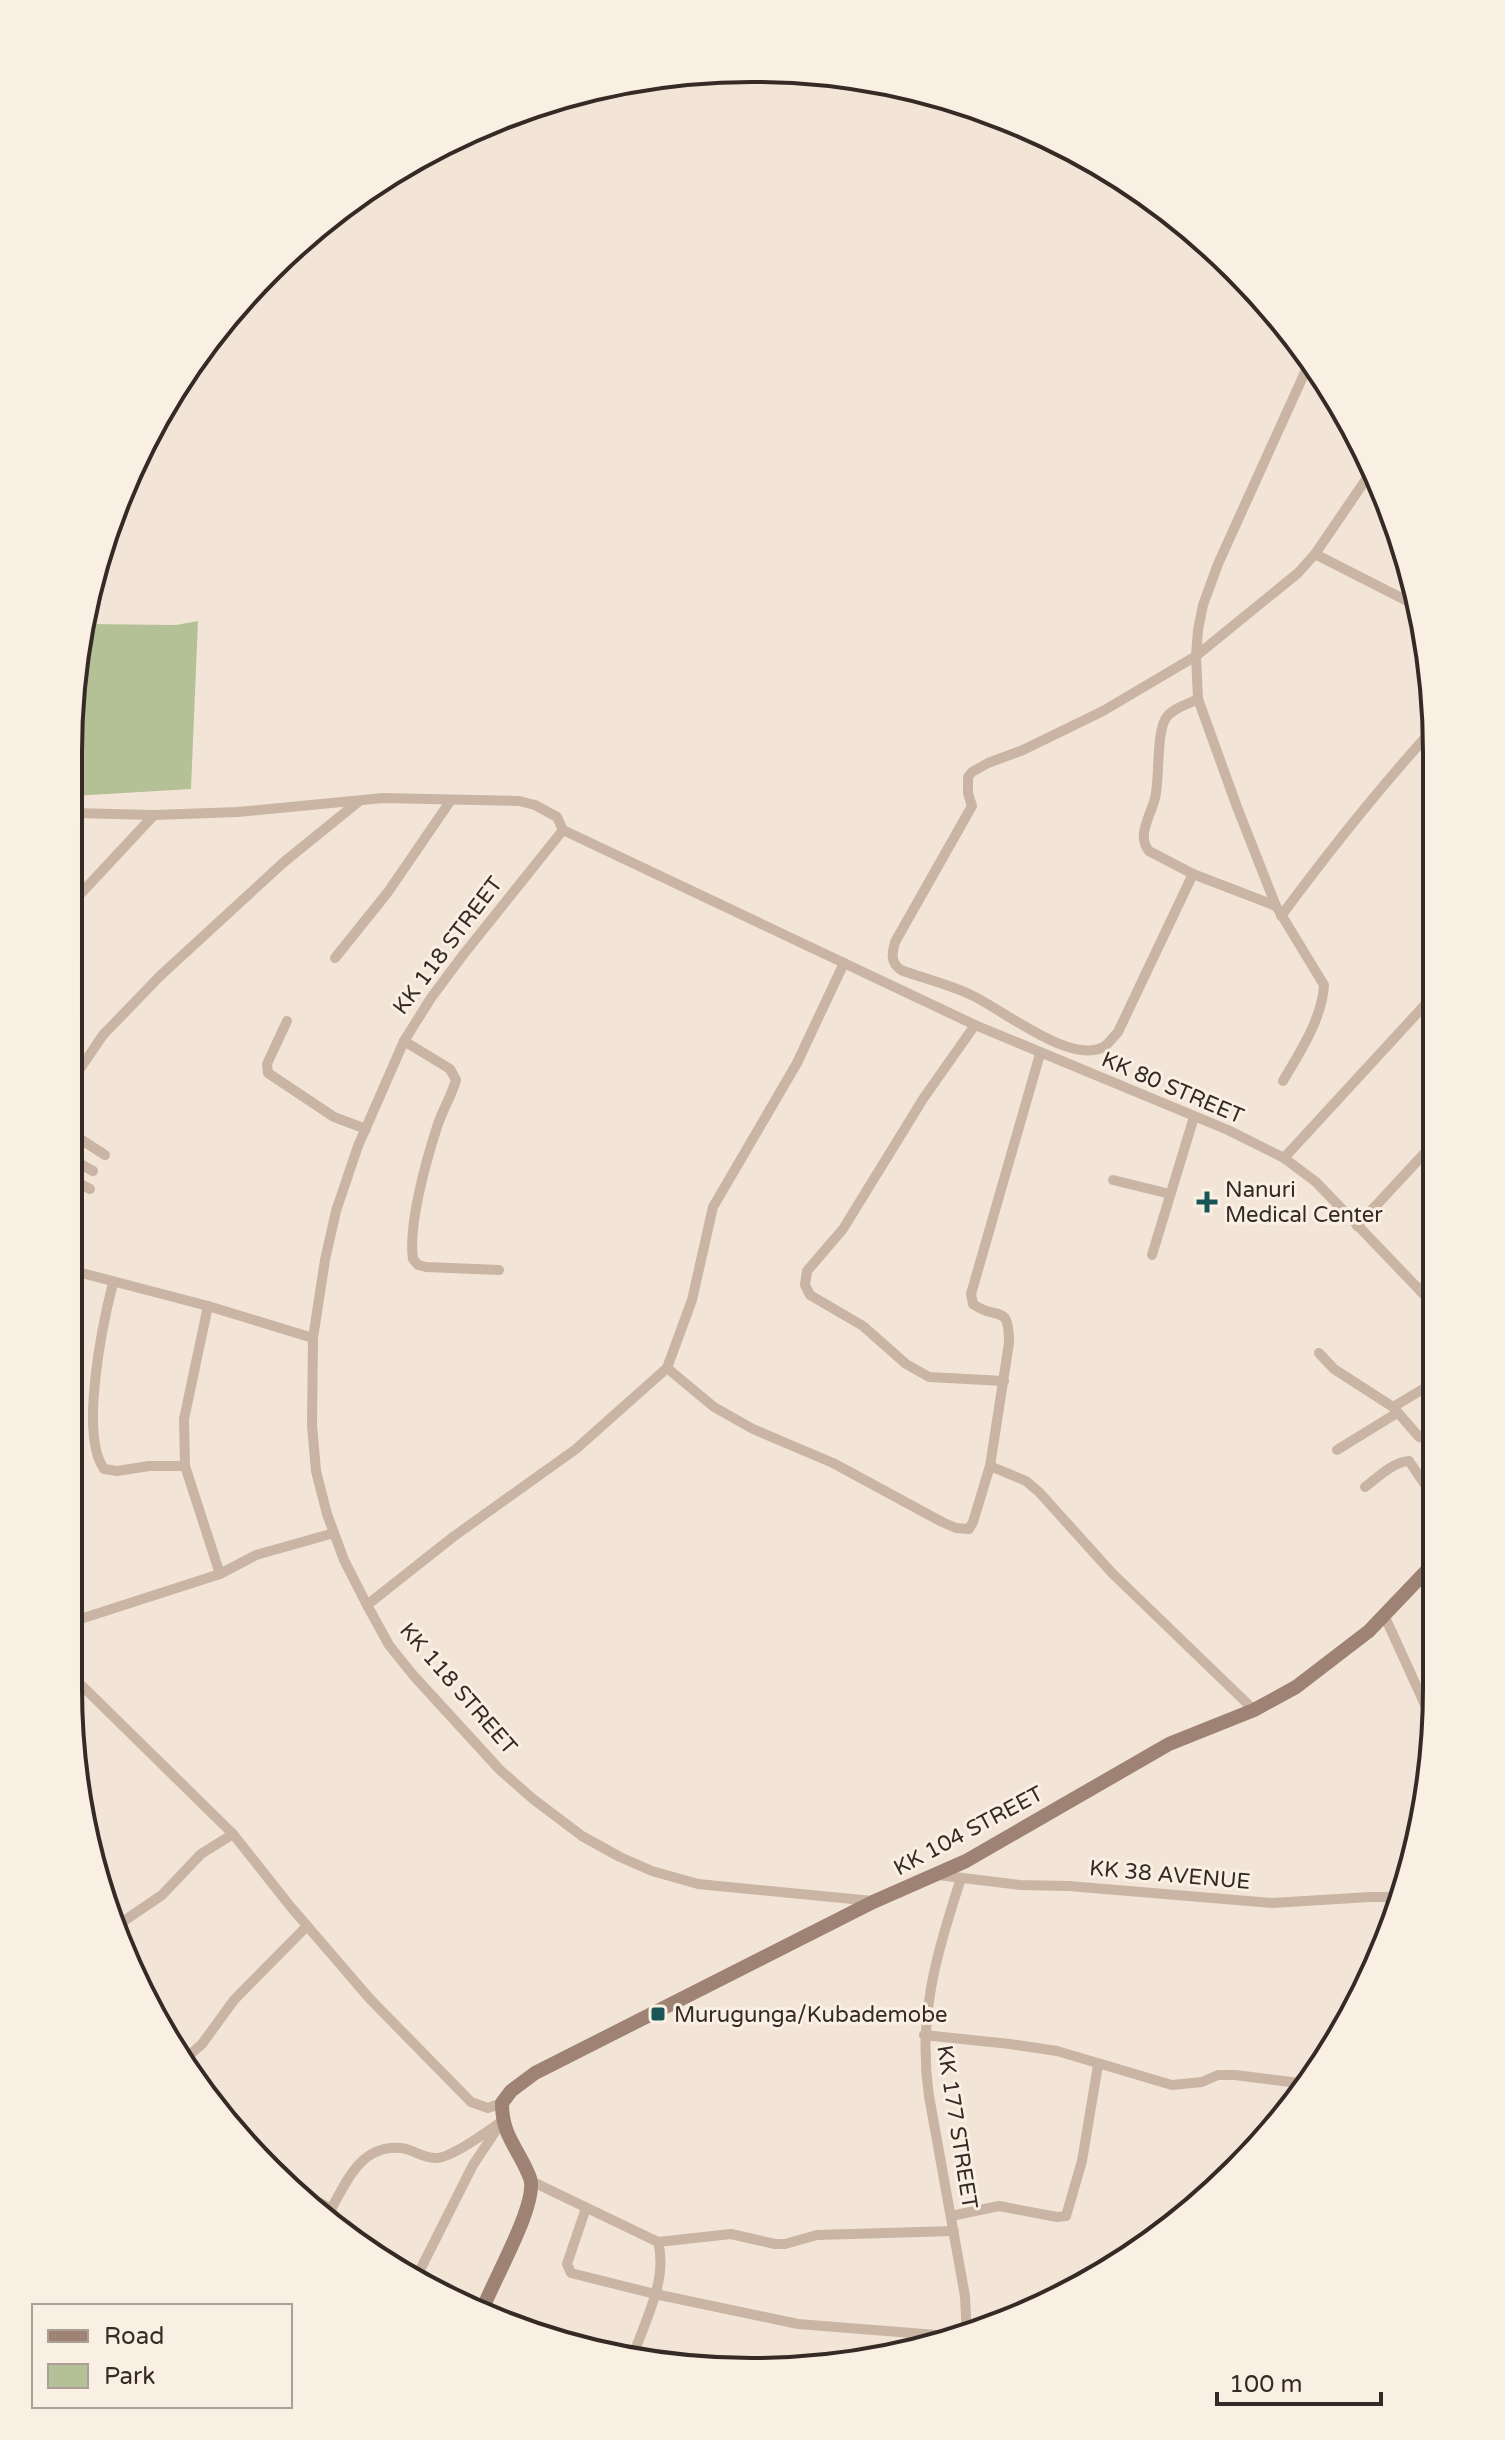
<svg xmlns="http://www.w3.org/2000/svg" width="1505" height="2440" font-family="'Varela Round',sans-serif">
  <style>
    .green { fill: #b4c197 }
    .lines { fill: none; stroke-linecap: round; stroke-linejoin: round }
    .street { stroke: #cab4a3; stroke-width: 10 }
    .secondary { stroke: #9e8274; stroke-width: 14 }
    .poi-dot { fill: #195557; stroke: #faefe3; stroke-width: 3 }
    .labels { text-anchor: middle; stroke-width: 6; stroke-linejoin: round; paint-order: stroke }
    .street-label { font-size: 22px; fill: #352a25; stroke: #faefe3 }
    .poi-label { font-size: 22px; fill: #352a25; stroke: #faefe3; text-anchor: start }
    .rim { fill: none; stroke: #352a25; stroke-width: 4 }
  </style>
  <rect width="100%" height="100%" fill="#f2e5d7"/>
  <path class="green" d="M198,621L191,789L73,796L74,664L84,624L176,625Z"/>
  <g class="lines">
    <g class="street">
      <path d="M1315,554L1419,607"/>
      <path d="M1198,699C1188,704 1172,708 1166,718C1156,733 1160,778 1155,798C1151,815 1136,836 1149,851L1193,874L1276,906"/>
      <path d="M73,813L154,815L238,812L383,798L519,801L535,805L557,817L563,830L975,1025L1228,1130L1284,1158L1434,995"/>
      <path d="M563,830L463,955L431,998L404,1041L358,1146L336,1211L325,1260L313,1338L312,1425L316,1471L327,1514L344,1560L367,1605L389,1645L413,1675L500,1770L533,1799L582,1836L620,1857L652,1871L698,1884L873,1901"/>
      <path d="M1193,874L1118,1032C1114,1036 1110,1042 1105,1046C1072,1067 1001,1008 971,995C951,985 922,978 901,970C890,962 892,954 895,942L972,806L968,793V777L972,772L988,763L1023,750L1103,711L1196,656L1298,573L1315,554L1371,472"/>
      <path d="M72,903L154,815"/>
      <path d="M1281,916C1330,850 1380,787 1435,727"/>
      <path d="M335,958L388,892L451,800"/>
      <path d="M287,1021L267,1064L268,1073L334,1117L366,1129"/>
      <path d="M975,1025L923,1099L843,1229L807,1271L805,1285L810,1295L863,1326L906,1364L929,1377L1004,1381"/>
      <path d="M404,1041L450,1069L456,1080C451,1097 442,1111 437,1127C426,1161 408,1225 413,1259L418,1265L426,1267L499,1270"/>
      <path d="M1283,1081C1300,1052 1322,1019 1324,985L1276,906L1237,807L1198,699L1196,656L1198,630L1203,605L1218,564L1310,361"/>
      <path d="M71,1082L103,1035L160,976L284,862L358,802"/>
      <path d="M71,1133L105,1155"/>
      <path d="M1284,1158L1316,1182L1433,1304"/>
      <path d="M71,1159L93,1171"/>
      <path d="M71,1179L90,1189"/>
      <path d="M1113,1180L1170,1194"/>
      <path d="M1357,1226L1434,1143"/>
      <path d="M1152,1255L1194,1117"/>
      <path d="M70,1270L208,1306L313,1338"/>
      <path d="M113,1283C103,1322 79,1435 104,1469L117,1471L149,1466H185"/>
      <path d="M1420,1291L1433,1275"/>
      <path d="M208,1306L184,1419L185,1466L220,1574"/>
      <path d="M1319,1353L1334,1369L1393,1407L1419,1437L1433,1439"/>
      <path d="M667,1368L714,1407L753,1429L833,1463L942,1522L956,1528L969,1529L973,1522L990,1466L1009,1343C1009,1301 997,1322 973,1304L971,1294L1040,1054"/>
      <path d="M1393,1407L1433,1383"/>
      <path d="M1337,1450L1397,1413"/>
      <path d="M990,1466L1026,1481L1039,1492L1112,1573L1254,1710"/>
      <path d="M1365,1487C1378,1477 1393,1462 1409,1461L1432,1495"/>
      <path d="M367,1605L453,1537L576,1449L667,1368L692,1300L713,1207L797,1063L844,963"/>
      <path d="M1385,1617L1431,1718"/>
      <path d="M68,1623L220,1574L256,1555L334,1533"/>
      <path d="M68,1672L233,1834L290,1906L370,1999L471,2102L488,2108L502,2103"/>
      <path d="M938,1875L1020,1885L1069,1886L1272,1903L1370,1897H1399"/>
      <path d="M961,1878C937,1954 917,2015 929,2096L965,2296L967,2337"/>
      <path d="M115,1927L162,1895L201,1854L233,1834"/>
      <path d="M924,2035L1010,2044L1057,2051L1172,2085L1202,2082L1218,2075H1235L1307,2084"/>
      <path d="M185,2059L202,2044L234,2000L307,1926"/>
      <path d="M531,2181L658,2242C668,2278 646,2319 634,2353"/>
      <path d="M308,2197L332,2209"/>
      <path d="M586,2208L567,2264L571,2273L655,2294L798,2324L962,2337"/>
      <path d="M328,2215C345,2185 359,2144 401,2148C412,2149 425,2159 437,2158C453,2157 488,2131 502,2121"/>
      <path d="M951,2216L999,2206L1057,2217L1066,2216L1082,2161L1098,2065"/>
      <path d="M658,2242L731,2234L775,2244H785L817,2235L954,2231"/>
      <path d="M416,2278L473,2165L499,2126"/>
      <path d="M416,2278L483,2307"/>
    </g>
    <path class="secondary" d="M482,2311C492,2282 539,2203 530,2178C519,2148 502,2138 502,2103L511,2091L535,2073L873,1902L966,1861L1169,1744L1254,1710L1296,1687L1369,1631L1432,1565"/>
  </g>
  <g class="poi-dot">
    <path d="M1203 1190h8v8h8v8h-8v8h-8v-8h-8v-8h8z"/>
    <rect x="650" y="2006" width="16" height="16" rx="4"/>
  </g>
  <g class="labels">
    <g class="street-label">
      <text transform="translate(447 945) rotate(-53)" y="8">KK 118 STREET</text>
      <text transform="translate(1173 1087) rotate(23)" y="8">KK 80 STREET</text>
      <text transform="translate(459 1688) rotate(49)" y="8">KK 118 STREET</text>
      <text transform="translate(968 1830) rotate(-28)" y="8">KK 104 STREET</text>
      <text transform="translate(1170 1874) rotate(5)" y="8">KK 38 AVENUE</text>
      <text transform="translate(958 2127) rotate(81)" y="8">KK 177 STREET</text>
    </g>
    <g class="poi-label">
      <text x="1225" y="1197">Nanuri<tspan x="1225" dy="25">Medical Center</tspan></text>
      <text x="674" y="2022">Murugunga/Kubademobe</text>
    </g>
  </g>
  <path d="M0 0H1505V2440H0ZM752 82H753A670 670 0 0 1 1423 752V1688A670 670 0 0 1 753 2358H752A670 670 0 0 1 82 1688V752A670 670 0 0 1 752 82Z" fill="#faefe3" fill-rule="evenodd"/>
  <path class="rim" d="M752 82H753A670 670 0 0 1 1423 752V1688A670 670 0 0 1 753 2358H752A670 670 0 0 1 82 1688V752A670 670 0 0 1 752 82Z"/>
  <rect x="32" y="2304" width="260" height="104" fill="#faefe3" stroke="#aba097" stroke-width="2"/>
  <rect x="48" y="2330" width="40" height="12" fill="#9e8274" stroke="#aba097" stroke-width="2"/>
  <text x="104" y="2344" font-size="24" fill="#352a25">Road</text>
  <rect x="48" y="2364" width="40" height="24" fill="#b4c197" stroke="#aba097" stroke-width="2"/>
  <text x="104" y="2384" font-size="24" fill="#352a25">Park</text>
  <path d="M1217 2392v12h164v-12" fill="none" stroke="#352a25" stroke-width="4"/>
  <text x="1229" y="2392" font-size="24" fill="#352a25" stroke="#faefe3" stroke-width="6" paint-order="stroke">100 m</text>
</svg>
